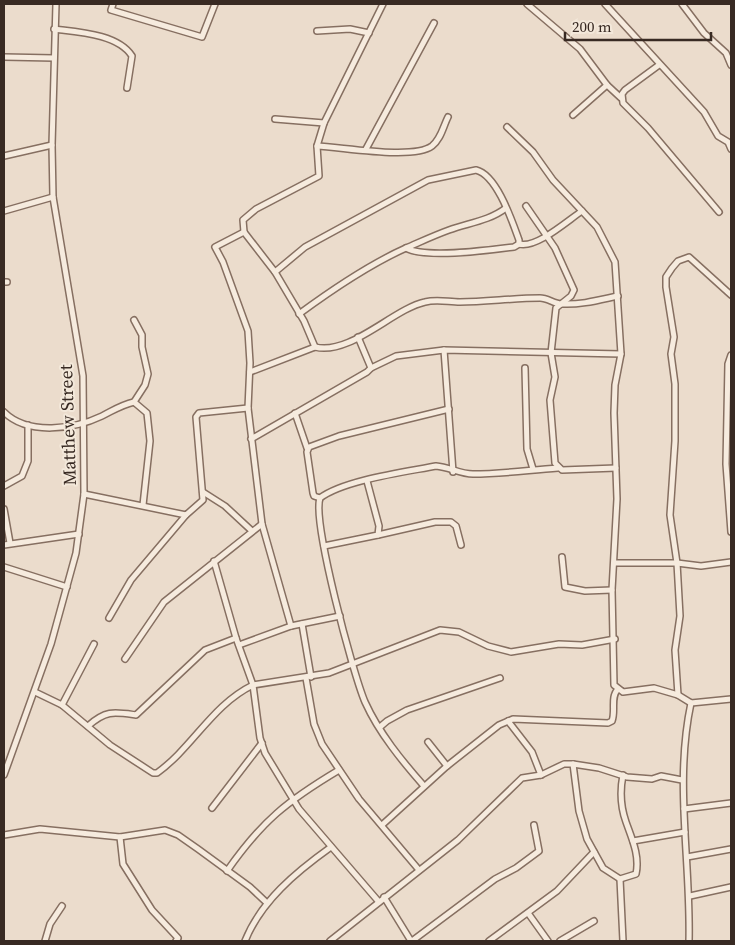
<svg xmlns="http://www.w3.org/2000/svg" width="735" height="945" font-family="'Source Serif 4',serif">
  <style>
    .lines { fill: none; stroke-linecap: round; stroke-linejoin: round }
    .street-casing { stroke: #866f61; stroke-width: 8 }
    .street { stroke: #f6ebde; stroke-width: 5 }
    .labels { text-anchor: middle; stroke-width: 4; stroke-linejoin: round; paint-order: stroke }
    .street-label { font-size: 18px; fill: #382a23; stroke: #f3e8da }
  </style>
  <rect width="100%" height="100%" fill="#ebdccc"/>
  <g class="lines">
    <defs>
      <g id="street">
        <path d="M113,4L111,10L202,37L215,4"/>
        <path d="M527,4L580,49L607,85L621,98"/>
        <path d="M605,4L704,112L718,136L728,142L731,149"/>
        <path d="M682,4L704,33L726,53L731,65"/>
        <path d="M54,29C78,32 118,34 132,56L127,88"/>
        <path d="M317,31L350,29L369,33"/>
        <path d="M4,57L54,58"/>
        <path d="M659,65L625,90L622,94L623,103L648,128L719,212"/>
        <path d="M573,115L607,85"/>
        <path d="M275,119L324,123"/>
        <path d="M507,127L533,152L553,180L597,227L615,262L621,354L615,385L614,413L617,499L612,590L614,685L623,692L654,688L678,695L691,703L731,699"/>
        <path d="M317,146C343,147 413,160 432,146C441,139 443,127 448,117"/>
        <path d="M366,149L434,23"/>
        <path d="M4,156L52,145"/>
        <path d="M526,206L555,248L574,290L571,296L556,308L551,353L555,377L550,400L555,463L562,470L616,468"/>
        <path d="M4,211L53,197"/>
        <path d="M519,244C536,249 567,221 582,211"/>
        <path d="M275,272L305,247L428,180L476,170C497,175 512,221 519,240V244L514,247C490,250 426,259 406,248"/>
        <path d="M4,282H7"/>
        <path d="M299,314C333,289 368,265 406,248C420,242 435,235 449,230C468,223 489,221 506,208"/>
        <path d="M315,347L304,321L275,272L244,232L243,220L256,209L319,176L317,146L324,123L383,4"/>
        <path d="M444,350L453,472"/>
        <path d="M731,355L728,364L726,464L731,532"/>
        <path d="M371,368L396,356L444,350L621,354"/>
        <path d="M525,368L527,449L533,469"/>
        <path d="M250,372L315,347C350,356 393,309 425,302C437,299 448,302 460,302C486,302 513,298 540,298C548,298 554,304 562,304C581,305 599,300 618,296"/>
        <path d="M134,402L147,413L150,441L143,505"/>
        <path d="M4,412C28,436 75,429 102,416C114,410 121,405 134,402L145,385L148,374L142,347V335L134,320"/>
        <path d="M295,413L307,448"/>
        <path d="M251,439L367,372L371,368L358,337"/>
        <path d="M4,486L22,476L28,461V425"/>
        <path d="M203,492L225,506L252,531"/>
        <path d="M84,494L186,515L203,500L196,417L199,413L248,408"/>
        <path d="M320,498L314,496L313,493L307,452L309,447L339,436L449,409"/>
        <path d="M4,509L10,543"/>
        <path d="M262,524L291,626"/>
        <path d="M378,535L435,522H451L456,526L461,545"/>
        <path d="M4,545L79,534"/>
        <path d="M324,546L378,535L379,526L367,481"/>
        <path d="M562,557L565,587L585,591L612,590"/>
        <path d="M214,561L236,638L253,685L260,738L265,753L299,809L379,902"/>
        <path d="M615,563H677L701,566L731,562"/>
        <path d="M4,567L67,587"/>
        <path d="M109,618L131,580L186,515"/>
        <path d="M302,624L311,677"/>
        <path d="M239,645L291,626L340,616"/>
        <path d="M125,659L164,602L262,524L248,408L250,363L248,331L223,262L215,247L244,232"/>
        <path d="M306,678L314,724L322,744L359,799L419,870"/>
        <path d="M35,692L62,705L110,745L153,773H157C193,747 212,705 253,685L329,673L440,630L459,632L488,646L511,652L559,644L582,645L615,639"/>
        <path d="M678,695L675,650L680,616L677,563L670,515L675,441V384L671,354L674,337L666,287V277L672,268L678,261L689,257L731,295"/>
        <path d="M62,705L94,644"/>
        <path d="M88,726C106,710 114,712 136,715L205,650L236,638"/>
        <path d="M380,727L387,721L407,710L500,678"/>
        <path d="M428,742L447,766"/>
        <path d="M573,764L579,811L587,839L603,868L620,879L636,874C640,856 632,839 626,822C621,808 620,790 623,775"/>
        <path d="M4,775L51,644L76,553L84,494L83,376L53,197L52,145L56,4"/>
        <path d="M541,775L564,764H573L599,768L627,777L652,779L661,776L682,780"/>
        <path d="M424,786C402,761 379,733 365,702C353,674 312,521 320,498C344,480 405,472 436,466C449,467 460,474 473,474C502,474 529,470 558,468"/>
        <path d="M212,808L262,743"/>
        <path d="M684,809L731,803"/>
        <path d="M382,825L447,766L499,725L513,719L608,723L612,721C616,711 610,697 618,689"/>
        <path d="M4,835L40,829L120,837L165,830L178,835L198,849L250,887L267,903"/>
        <path d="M120,837L123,864L152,910L178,938L176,941"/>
        <path d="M633,841L685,832"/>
        <path d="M687,857L731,849"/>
        <path d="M227,871C262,821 287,801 339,770"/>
        <path d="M620,879L623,941"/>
        <path d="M690,896L731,887"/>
        <path d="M384,897L411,941"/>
        <path d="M528,913L548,941"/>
        <path d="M45,941L50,924L62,906"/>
        <path d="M245,941C261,901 296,872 331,847"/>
        <path d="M330,941L458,840L522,778L541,775L532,752L508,721"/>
        <path d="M412,941L495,879L516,868L539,851L534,825"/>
        <path d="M489,941L557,891L594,852"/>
        <path d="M560,941L594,921"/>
        <path d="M689,941C691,861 674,783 691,703"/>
      </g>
    </defs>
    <use href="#street" class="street-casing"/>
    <use href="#street" class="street"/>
  </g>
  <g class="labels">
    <g class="street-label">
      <text transform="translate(68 425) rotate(-92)" y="6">Matthew Street</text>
    </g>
  </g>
  <rect width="735" height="945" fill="none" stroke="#382a23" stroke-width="10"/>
  <path d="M565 32v8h146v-8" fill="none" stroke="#382a23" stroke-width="2.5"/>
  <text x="572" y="32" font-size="15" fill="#382a23" stroke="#f3e8da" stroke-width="4" paint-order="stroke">200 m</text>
</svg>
